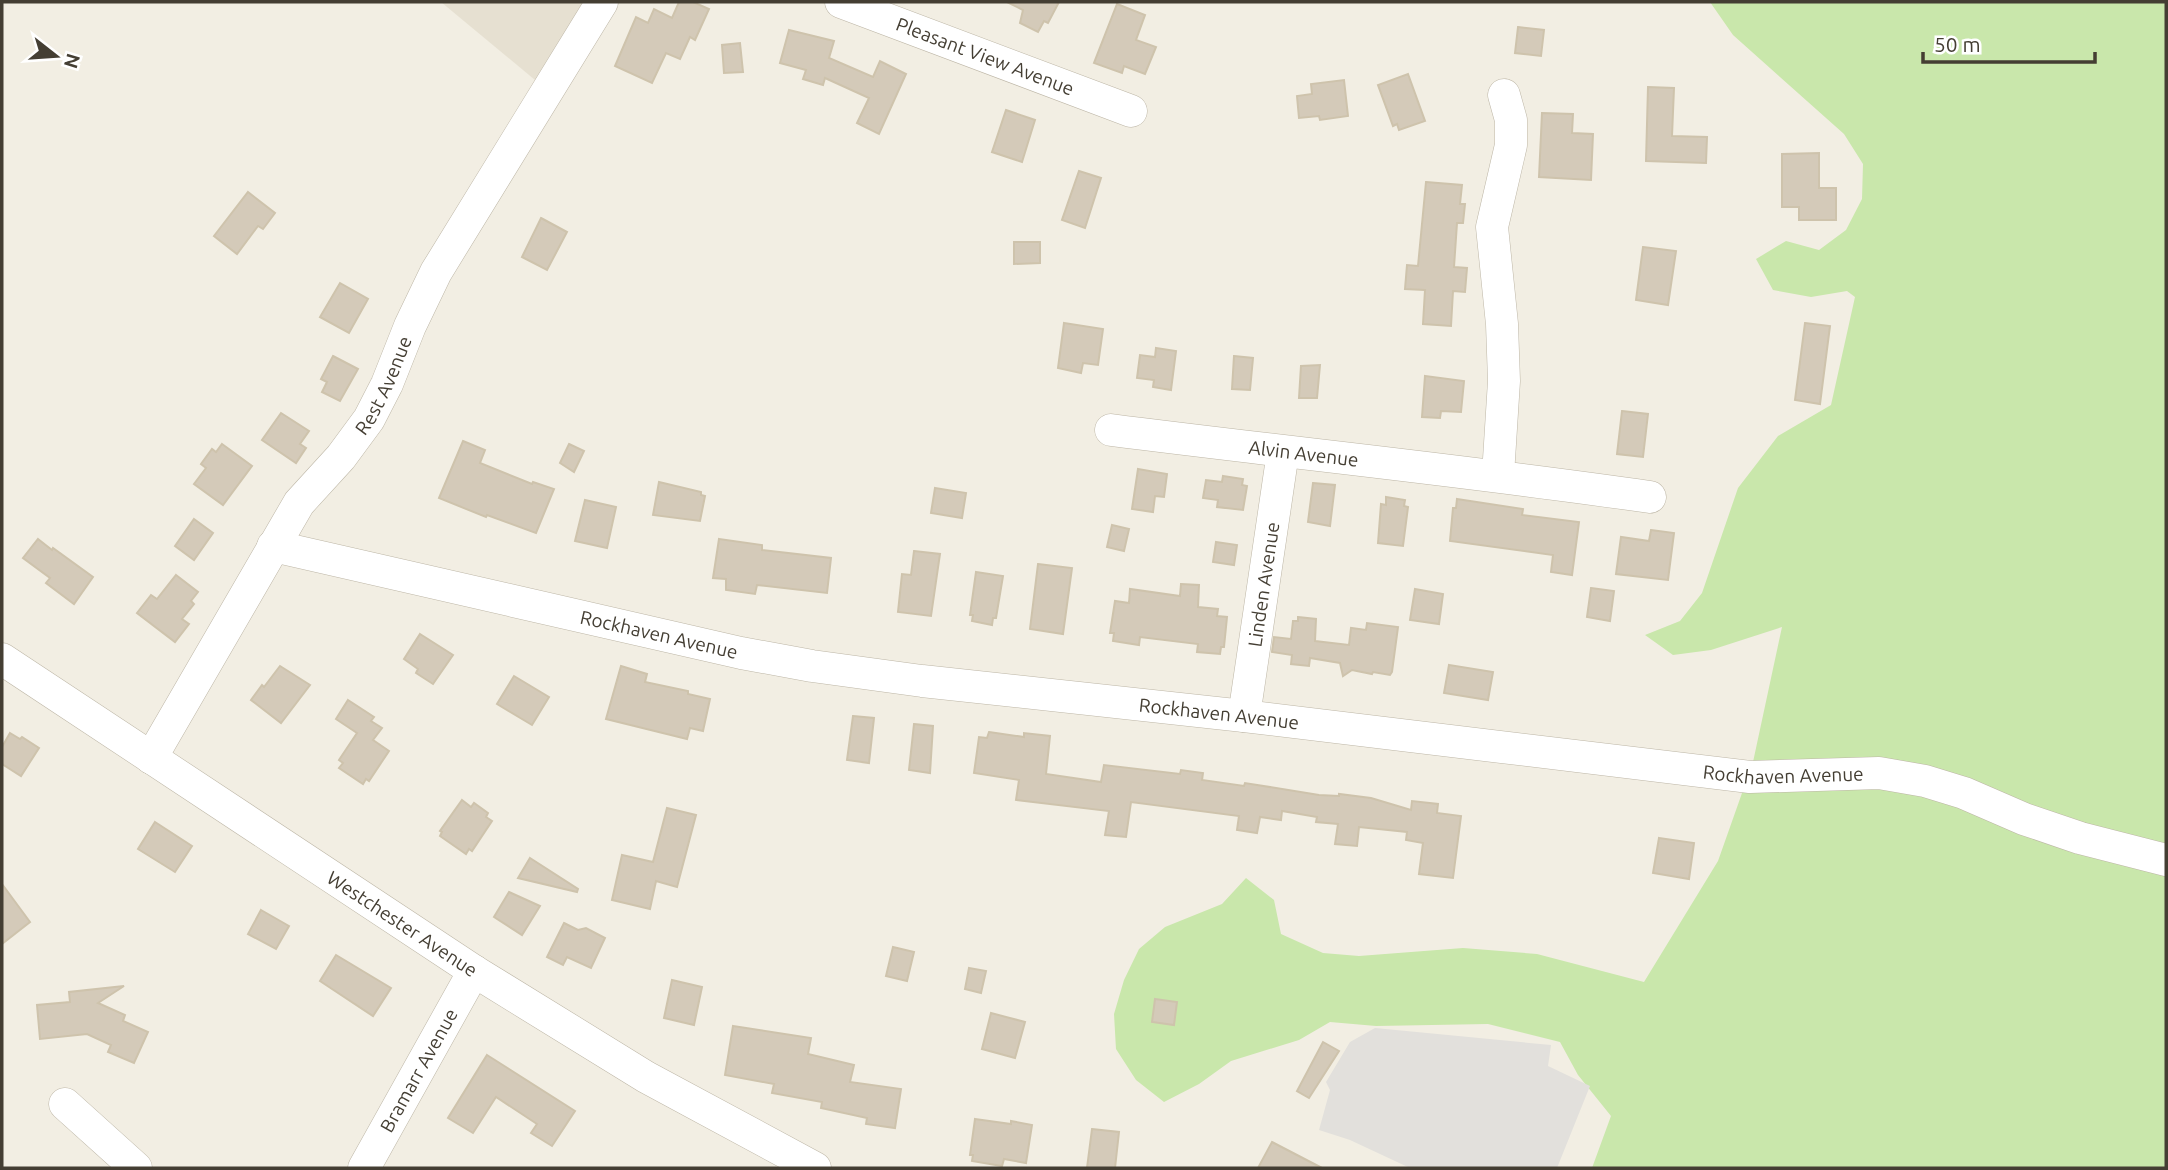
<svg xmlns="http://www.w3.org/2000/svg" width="2168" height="1170" font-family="Ubuntu,sans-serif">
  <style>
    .residential { fill: #e6e0d1 }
    .green { fill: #c9e7ab }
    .parking { fill: #e2e0dc }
    .building { fill: #d4cab9; stroke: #cec3ac; stroke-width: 2 }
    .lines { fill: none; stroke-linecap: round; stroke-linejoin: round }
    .minor-casing { stroke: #bdb6a6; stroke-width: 33 }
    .minor { stroke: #fff; stroke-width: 32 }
    .labels { text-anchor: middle; stroke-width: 7; stroke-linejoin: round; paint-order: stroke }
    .street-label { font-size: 19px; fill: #443e33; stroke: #fff }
  </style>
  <rect width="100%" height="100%" fill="#f2eee3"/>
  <path class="residential" d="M441,2H601L547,90Z"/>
  <path class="green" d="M1710,2H2166V1168H1592L1611,1116L1578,1075L1560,1042L1488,1024L1376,1026L1330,1022L1299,1040L1231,1061L1199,1084L1164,1102L1136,1080L1116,1049L1114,1014L1124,980L1139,949L1165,927L1222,904L1246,878L1274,900L1281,934L1323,953L1359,956L1463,948L1537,954L1644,982L1718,861L1753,762L1782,627L1711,650L1673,655L1645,635L1680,621L1702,593L1738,488L1778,436L1831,405L1855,297L1847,291L1811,297L1773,290L1756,259L1786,241L1819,250L1846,230L1862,199L1863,164L1844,134L1733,35Z"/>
  <path class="parking" d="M1375,1028L1551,1045L1548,1066L1590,1086L1557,1168H1410L1350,1140L1319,1130L1330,1090L1326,1082L1350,1042Z"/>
  <g class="building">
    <path d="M679,2H693L709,9L695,40L690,37L680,59L666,53L652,83L615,66L636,17L648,23L654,9L672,18Z"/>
    <path d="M1007,2H1059L1048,23L1044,21L1038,32L1020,23L1023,10Z"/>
    <path d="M1117,4L1145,15L1136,40L1156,47L1145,74L1124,66L1122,73L1094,63Z"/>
    <path d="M1518,27L1544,30L1541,56L1515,53Z"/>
    <path d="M789,30L834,41L829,58L873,77L880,61L906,74L879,134L857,123L869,98L825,78L823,85L803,79L806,70L780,63Z"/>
    <path d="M740,43L743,72L724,73L722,45Z"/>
    <path d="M1408,74L1425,121L1399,130L1397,124L1393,126L1378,85Z"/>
    <path d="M1344,80L1348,116L1320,120L1319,116L1299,118L1297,96L1312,94L1311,84Z"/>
    <path d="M1648,87L1674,88L1672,136L1707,137L1706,163L1646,161Z"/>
    <path d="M1006,110L1035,120L1022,162L992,152Z"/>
    <path d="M1542,113L1573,114L1572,133L1593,134L1591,180L1539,177Z"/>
    <path d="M1819,153V188H1836V220H1799V207H1782V154Z"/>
    <path d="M1079,171L1101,178L1085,228L1062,220Z"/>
    <path d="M1426,182L1462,185L1460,204H1465L1463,223H1457L1454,267L1467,268L1465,292L1453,291L1451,326L1423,324L1425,290L1405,289L1407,265L1418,266Z"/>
    <path d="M248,192L275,213L263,229L258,226L237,254L214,236Z"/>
    <path d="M541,218L567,232L547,270L522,257Z"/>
    <path d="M1014,242H1040V263L1014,264Z"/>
    <path d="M1643,247L1676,251L1668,305L1636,300Z"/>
    <path d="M340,283L368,299L349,333L320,317Z"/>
    <path d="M1064,323L1103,329L1098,365L1083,363L1081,373L1058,368Z"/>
    <path d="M1805,323L1830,326L1820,404L1795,400Z"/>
    <path d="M1156,348L1176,351L1171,390L1153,387L1154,380L1137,378L1140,355L1155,357Z"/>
    <path d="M333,356L358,369L340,401L322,392L327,382L321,379Z"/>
    <path d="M1234,356L1253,358L1250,390L1232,389Z"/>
    <path d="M1320,365L1317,398H1299L1301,366Z"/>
    <path d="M1425,376L1464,381L1461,412L1441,411L1440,418L1422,417Z"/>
    <path d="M1622,411L1648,414L1643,457L1617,454Z"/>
    <path d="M281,413L309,431L300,444L306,448L296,463L262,440Z"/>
    <path d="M463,441L485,450L480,463L532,484L533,482L554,489L536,533L487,515L486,517L439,498Z"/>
    <path d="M222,444L252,466L223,505L194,484L206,468L201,464L212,449L216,452Z"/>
    <path d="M569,444L584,451L574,472L560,463Z"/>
    <path d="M1138,469L1167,474L1164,497L1155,496L1153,512L1132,509Z"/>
    <path d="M1223,476L1243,479L1242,485L1247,486L1243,510L1217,507L1218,500L1203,498L1206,480L1222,482Z"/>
    <path d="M659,482L701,492V495L705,496L700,521L653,515Z"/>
    <path d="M1313,483L1335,485L1330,526L1308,522Z"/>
    <path d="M935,488L966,493L962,518L931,513Z"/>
    <path d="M1386,497L1405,500L1404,506L1408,507L1403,546L1378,543L1381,504L1386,505Z"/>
    <path d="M1457,499L1523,509L1522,515L1579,522L1572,575L1551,572L1553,555L1450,541L1453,508H1456Z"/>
    <path d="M585,500L616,507L607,548L575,541Z"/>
    <path d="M194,519L213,533L194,560L175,546Z"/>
    <path d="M1112,525L1129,529L1124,551L1107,547Z"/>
    <path d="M1651,530L1674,533L1668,580L1616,574L1621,537L1649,541Z"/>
    <path d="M38,539L52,550L53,548L93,577L74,604L46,583L50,578L23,558Z"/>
    <path d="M719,539L762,545V550L831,558L827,593L757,585L755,594L726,590V579L713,578Z"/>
    <path d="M1216,542L1237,545L1234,565L1213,562Z"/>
    <path d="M914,551L940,554L931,616L898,612L902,574L911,575Z"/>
    <path d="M1038,564L1072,568L1063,634L1030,629Z"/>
    <path d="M976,572L1003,576L996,618H993L992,625L972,621L973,615H970Z"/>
    <path d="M176,575L198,592L191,601L194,604L182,619L189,624L175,642L137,613L151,595L157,599Z"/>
    <path d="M1181,584L1199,585L1198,607L1218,609L1217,616L1227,617L1224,647H1221L1220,654L1197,652L1198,644L1140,637L1139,645L1113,641L1114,633H1110L1115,601L1129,603L1130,589L1180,596Z"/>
    <path d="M1591,588L1614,591L1610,621L1587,617Z"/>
    <path d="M1415,589L1443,594L1439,624L1410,620Z"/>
    <path d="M1298,617L1316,619L1315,641L1349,645L1351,628L1366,630L1367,623L1398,627L1392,672L1390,675L1373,672L1372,674L1352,670L1343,676L1340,663L1310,658L1309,666L1291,664L1292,655L1272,652L1274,637L1291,639L1293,621H1298Z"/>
    <path d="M420,634L453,655L433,684L416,673L418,669L404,659Z"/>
    <path d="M1449,665L1493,672L1488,700L1444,693Z"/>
    <path d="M280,666L310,685L281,723L251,700L262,685L264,687Z"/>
    <path d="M621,666L647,674L645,682L688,691V694L710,699L703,731L690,728L687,739L606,719Z"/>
    <path d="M514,676L549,697L532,725L497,704Z"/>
    <path d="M348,700L374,717L371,721L382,728L373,740L389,751L369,781L366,779L363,784L339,768L343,763L339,760L357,733L336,719Z"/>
    <path d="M853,716L874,718L869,763L847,760Z"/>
    <path d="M914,724L933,726L930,773L909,770Z"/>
    <path d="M989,732L1024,737V733L1050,736L1046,774L1101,782L1104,765L1180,774L1181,770L1203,773L1202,780L1244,786L1245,783L1319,795L1339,796V794L1371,798L1411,810L1412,801L1438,804L1437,813L1461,816L1453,878L1419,874L1423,843L1406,840L1407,832L1359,827L1357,846L1335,844L1338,824L1316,822L1317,817L1282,811L1281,820L1260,817L1257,833L1237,830L1239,816L1131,802L1126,837L1105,835L1109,811L1016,800L1019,780L974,773L979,737L987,738Z"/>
    <path d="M10,733L20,739L22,737L39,748L21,776L2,764V747Z"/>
    <path d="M462,800L471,807L474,803L488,813L486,817L492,821L472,851L469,849L466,854L440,836L442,832L440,831Z"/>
    <path d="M667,808L696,815L677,887L656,881L650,909L612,900L622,855L653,862Z"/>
    <path d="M155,822L192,846L175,872L138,849Z"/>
    <path d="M1659,838L1694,843L1689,879L1653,873Z"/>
    <path d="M530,858L578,889L577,892L518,878Z"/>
    <path d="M2,884L30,922L2,944Z"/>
    <path d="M509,892L540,906L522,935L494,917Z"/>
    <path d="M261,910L289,926L276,949L248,934Z"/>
    <path d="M564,923L578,930L586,928L605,938L591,968L567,957L563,965L547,957Z"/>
    <path d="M893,947L914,952L907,981L886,976Z"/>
    <path d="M336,955L391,988L373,1016L320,981Z"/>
    <path d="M969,968L986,971L981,993L965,989Z"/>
    <path d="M672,980L702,987L694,1025L664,1018Z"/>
    <path d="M124,986L98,1003L125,1015L123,1021L148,1032L134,1063L108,1052L111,1045L87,1034L40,1039L37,1005L70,1002L69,992Z"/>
    <path d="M1155,999L1177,1002L1174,1025L1152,1022Z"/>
    <path d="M991,1013L1025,1022L1015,1058L982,1049Z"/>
    <path d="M733,1026L811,1038L808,1054L854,1065L850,1082L901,1089L895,1128L866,1124L867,1118L821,1108L822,1102L772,1093L774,1084L725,1075Z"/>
    <path d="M1323,1042L1339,1051L1309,1098L1297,1091Z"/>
    <path d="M487,1055L575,1111L552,1146L531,1133L537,1124L496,1097L473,1133L448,1118Z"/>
    <path d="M975,1119L1011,1124V1121L1032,1125L1026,1163L1004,1159L1002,1166L972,1161L973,1155H970Z"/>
    <path d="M1092,1129L1119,1132L1115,1168H1087Z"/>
    <path d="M1272,1142L1322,1168H1258Z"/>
  </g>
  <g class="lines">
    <defs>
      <g id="minor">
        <path id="s1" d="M841,2L1131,111"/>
        <path id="s2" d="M1111,430C1291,453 1471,471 1650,497"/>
        <path d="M1498,475L1504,381L1502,324L1492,227L1511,145V120L1504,95"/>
        <path id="s3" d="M273,546L741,653L812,666L922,681L1244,716L1750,777L1879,773L1925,781L1964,793L2024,819L2080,838L2166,860"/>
        <path id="s4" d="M2,659L474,971L646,1077L815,1168"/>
        <path id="s5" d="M1244,716L1283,452"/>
        <path id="s6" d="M151,758L299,503L341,457L369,419L387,384L410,326L436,272L602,2"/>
        <path d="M65,1104L136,1168"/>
        <path id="s7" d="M364,1168L474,971"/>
      </g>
    </defs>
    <use href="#minor" class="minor-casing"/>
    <use href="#minor" class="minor"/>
  </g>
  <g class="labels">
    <g class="street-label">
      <text dy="7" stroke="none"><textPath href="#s1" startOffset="154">Pleasant View Avenue</textPath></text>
      <text dy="7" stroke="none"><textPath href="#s6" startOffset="441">Rest Avenue</textPath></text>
      <text dy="7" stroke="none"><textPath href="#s2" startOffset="194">Alvin Avenue</textPath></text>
      <text dy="7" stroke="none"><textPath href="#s5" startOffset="133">Linden Avenue</textPath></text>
      <text dy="7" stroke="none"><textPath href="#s3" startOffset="396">Rockhaven Avenue</textPath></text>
      <text dy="7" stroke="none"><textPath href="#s3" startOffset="962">Rockhaven Avenue</textPath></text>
      <text dy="7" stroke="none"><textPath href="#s3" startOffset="1530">Rockhaven Avenue</textPath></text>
      <text dy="7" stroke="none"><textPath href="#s4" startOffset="480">Westchester Avenue</textPath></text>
      <text dy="7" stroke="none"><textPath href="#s7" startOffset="112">Bramarr Avenue</textPath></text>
    </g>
  </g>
  <rect width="2168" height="1170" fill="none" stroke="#443e33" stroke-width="7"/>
  <g transform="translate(56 56) rotate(107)" stroke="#ffffff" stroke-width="5" paint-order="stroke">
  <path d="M0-5L12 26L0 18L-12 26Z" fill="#443e33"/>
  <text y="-10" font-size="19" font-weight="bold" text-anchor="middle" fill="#443e33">N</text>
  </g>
  <path d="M1923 52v10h172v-10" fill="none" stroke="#443e33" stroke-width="3.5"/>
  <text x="1934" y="52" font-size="21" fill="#443e33" stroke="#ffffff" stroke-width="5" paint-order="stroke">50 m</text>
</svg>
